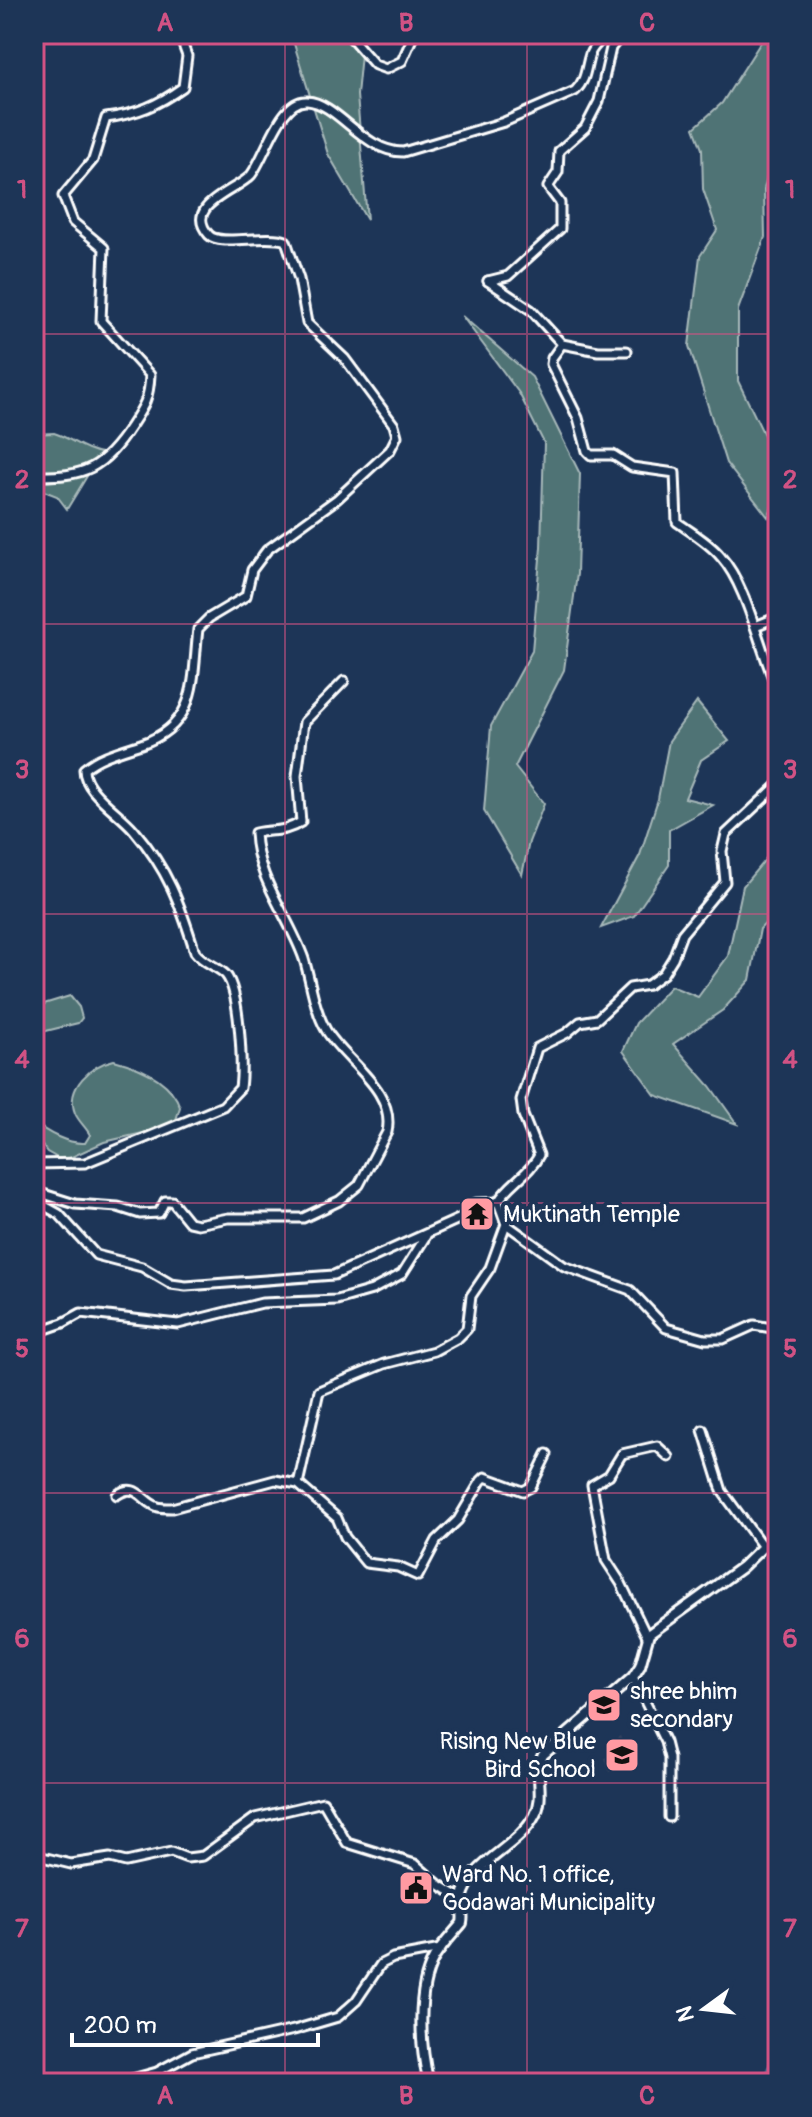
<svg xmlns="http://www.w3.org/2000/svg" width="812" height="2117" font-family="Pangolin,sans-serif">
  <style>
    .built { fill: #33425f }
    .green { fill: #507374; stroke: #a8b9ba; stroke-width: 2 }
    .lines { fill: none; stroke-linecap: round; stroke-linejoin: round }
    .canal { stroke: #43698b; stroke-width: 9 }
    .river { stroke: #43698b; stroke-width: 14 }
    .minor-casing { stroke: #fff; stroke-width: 13 }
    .tertiary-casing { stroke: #fff; stroke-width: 14 }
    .minor { stroke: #1d3557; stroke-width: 7 }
    .tertiary { stroke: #1d3557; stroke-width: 8 }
    .grid { fill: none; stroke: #d15284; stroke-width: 2; stroke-opacity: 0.55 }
    .labels { text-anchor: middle; stroke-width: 8; stroke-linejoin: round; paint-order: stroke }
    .poi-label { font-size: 24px; fill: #fff; stroke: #1d3557; text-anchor: start }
    .neatline { fill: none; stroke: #d15284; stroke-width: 3 }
    .grid-label { font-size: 26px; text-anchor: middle; font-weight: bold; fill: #d15284 }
  </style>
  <rect width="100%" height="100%" fill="#1d3557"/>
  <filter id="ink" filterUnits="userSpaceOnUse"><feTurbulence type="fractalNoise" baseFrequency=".0125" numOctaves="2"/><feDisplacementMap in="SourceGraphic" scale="16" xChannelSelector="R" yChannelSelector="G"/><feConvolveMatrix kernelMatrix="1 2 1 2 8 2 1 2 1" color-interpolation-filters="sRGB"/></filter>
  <g filter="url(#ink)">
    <path class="built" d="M620,1736L632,1765L609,1772L605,1758L619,1753L615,1739Z"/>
    <g class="green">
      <path d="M291,34H363L357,95L367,220L328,154Z"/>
      <path d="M766,34H778V133L764,189L765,237L738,310V381L769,445L778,476V493L768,517L726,463L689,346L700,256L717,230L703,189L702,149L694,128L722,103Z"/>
      <path d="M462,316L532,377L580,474L577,574L564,670L515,767L544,804L529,842L522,875L484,811L491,726L532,651L541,547L544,443L519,393Z"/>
      <path d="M54,433C71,438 83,450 101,453L67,509L57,496L34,487V434Z"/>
      <path d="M697,702L729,741L701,760L685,798L713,805L669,830V865L634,916L601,928L640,855L658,799L669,741Z"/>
      <path d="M773,850L778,874V910L760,929L750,980L723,1010L673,1044L710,1086L737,1124L655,1095L623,1051L636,1023L671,986L698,997L728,956L743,886Z"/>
      <path d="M70,996L79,1007L82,1018L78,1023L34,1034V1007Z"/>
      <path d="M114,1060C140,1067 171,1080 180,1107L176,1120L169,1127L104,1142L63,1161L47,1152L34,1135V1122C47,1133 68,1144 85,1143L90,1135C86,1127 78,1121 75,1113C65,1087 92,1065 114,1060Z"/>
    </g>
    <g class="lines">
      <path class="canal" d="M768,2083L778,2052"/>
      <path class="river" d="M767,2083L778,2060"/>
      <defs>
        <g id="minor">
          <path d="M348,34L375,65L386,69L402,61L414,34"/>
          <path d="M488,281L531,310L562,344L552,358L551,364L578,418L587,451L591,455H613L632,467L675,473L677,522C691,532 710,543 721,557C748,587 760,652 778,690"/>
          <path d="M488,281L508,276L560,229V203L548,187L558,172L559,151L585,128L599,101L611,48L622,34"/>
          <path d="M562,344L598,351H627"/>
          <path d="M34,476C85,477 103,469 131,426C144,406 149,399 150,375L101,321L104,248L73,222L63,196L93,160L106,118C137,114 158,105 183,87L187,56L179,34"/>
          <path d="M755,626L778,617"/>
          <path d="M34,1164L85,1163L223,1106L240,1088C243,1066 240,992 226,975C217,966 203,963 195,952C180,903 168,870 134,830C120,813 83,791 84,769C99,756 123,750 141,744C199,724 192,679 198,629L209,618L246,596L252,570L267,550L337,499L390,450L397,436L394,425L345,359L307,323L299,279L286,241C267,233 220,247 209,235C182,205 237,191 251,175C266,156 280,99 307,101C338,103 363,152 403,152L504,122L575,91C587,79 585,69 590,54C593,46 601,40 607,34"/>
          <path d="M34,1191L75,1204L118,1207L140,1214L159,1213L165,1201H172L189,1222L198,1224L228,1218H303L339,1201L359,1185L387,1132C396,1089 345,1062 326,1030C314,1009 311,982 304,959C289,916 257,880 255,833C274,829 284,833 301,822L297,776L304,722L344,681"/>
          <path d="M34,1200L59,1214L96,1255L142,1267L171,1284L186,1286L334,1275L461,1218L476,1203L498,1202L506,1224L564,1266L630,1290L666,1328L705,1339H723L754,1325L778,1329"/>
          <path d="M498,1202C508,1184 530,1174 539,1155L523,1115L521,1100L537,1048L567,1033L580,1022L597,1019L630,988L648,985L663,974L673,958L682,934L725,882L722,851L726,834L778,785"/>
          <path d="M506,1224L490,1268L471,1296L467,1329L458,1338L434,1351L384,1364L319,1391L298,1484L337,1518L345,1537L366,1563L398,1567L418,1576L437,1540L458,1520L481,1481L485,1477L523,1491L531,1487L547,1454"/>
          <path d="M34,1333L63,1323L81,1313L178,1324L262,1303L337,1300L372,1290L402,1274L426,1236"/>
          <path d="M703,1430L722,1491L763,1547"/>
          <path d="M117,1495C137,1481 142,1502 158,1507C161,1508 169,1508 172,1508L275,1480L298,1484"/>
          <path d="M647,1637L621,1583L606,1560L592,1485L609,1475L622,1454L657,1446L669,1457"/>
          <path d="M633,1677L665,1742L669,1758V1817"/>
          <path d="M34,1855L71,1864L110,1858L126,1862L171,1852L187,1858L203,1856L255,1818L323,1802L347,1843L415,1864L438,1884L462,1899"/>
          <path d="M118,2083L157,2072L192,2053L294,2030L338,2017L356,2001L381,1964L393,1958L441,1949"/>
        </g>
        <path id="tertiary" d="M429,2083C420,2048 416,1990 434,1958C442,1945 453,1934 462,1923C464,1914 460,1907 462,1899C472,1859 518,1849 535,1815C546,1795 533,1773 543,1755L633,1677L640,1666L649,1634L742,1567L778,1532"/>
      </defs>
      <use href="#minor" class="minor-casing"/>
      <use href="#tertiary" class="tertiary-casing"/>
      <use href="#minor" class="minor"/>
      <use href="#tertiary" class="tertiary"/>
    </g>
  </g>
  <path class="grid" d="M285,34V2083M527,34V2083M34,334H778M34,624H778M34,914H778M34,1203H778M34,1493H778M34,1783H778"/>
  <defs>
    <symbol id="temple-square" viewBox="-11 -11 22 22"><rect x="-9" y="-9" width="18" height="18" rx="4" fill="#ff9aa2" stroke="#1d3557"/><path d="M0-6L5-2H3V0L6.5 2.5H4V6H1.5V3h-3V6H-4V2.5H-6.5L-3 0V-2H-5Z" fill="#111"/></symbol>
    <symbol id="school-square" viewBox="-11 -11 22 22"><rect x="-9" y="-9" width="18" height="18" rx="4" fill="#ff9aa2" stroke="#1d3557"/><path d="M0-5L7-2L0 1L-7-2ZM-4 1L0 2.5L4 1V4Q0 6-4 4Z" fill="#111"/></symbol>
    <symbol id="civic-square" viewBox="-11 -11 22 22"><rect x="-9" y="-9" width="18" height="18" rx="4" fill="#ff9aa2" stroke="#1d3557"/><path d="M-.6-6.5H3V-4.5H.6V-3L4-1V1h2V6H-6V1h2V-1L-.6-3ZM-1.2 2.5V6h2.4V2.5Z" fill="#111"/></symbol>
  </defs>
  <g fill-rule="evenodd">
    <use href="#temple-square" x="457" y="1194" width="40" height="40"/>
    <use href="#school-square" x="584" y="1685" width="40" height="40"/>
    <use href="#school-square" x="602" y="1735" width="40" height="40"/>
    <use href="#civic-square" x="396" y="1868" width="40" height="40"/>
  </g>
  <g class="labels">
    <g class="poi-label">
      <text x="503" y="1222">Muktinath Temple</text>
      <text x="630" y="1699">shree bhim<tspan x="630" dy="28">secondary</tspan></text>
      <text x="596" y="1749" text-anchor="end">Rising New Blue<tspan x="596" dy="28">Bird School</tspan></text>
      <text x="442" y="1882">Ward No. 1 office,<tspan x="442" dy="28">Godawari Municipality</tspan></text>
    </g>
  </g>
  <rect width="812" height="2117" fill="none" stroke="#1d3557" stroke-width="88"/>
  <g transform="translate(704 2009) rotate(255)" stroke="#1d3557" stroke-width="6" paint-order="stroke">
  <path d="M0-6L14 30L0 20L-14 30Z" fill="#ffffff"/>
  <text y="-12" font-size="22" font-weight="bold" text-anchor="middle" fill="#ffffff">N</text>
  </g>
  <path d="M72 2033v12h246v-12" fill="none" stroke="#ffffff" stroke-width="4"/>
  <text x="84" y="2033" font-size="24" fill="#ffffff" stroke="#1d3557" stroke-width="6" paint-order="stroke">200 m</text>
  <rect x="44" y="44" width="724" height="2029" class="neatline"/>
  <g class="grid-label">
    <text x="165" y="31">A</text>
    <text x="406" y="31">B</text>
    <text x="647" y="31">C</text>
    <text x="22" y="198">1</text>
    <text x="790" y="198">1</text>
    <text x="22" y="488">2</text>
    <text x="790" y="488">2</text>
    <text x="22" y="778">3</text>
    <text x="790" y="778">3</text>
    <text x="22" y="1068">4</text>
    <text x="790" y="1068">4</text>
    <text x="22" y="1357">5</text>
    <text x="790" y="1357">5</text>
    <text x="22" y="1647">6</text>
    <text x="790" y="1647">6</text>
    <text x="22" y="1937">7</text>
    <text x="790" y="1937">7</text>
    <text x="165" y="2104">A</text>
    <text x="406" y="2104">B</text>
    <text x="647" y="2104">C</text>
  </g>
</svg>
